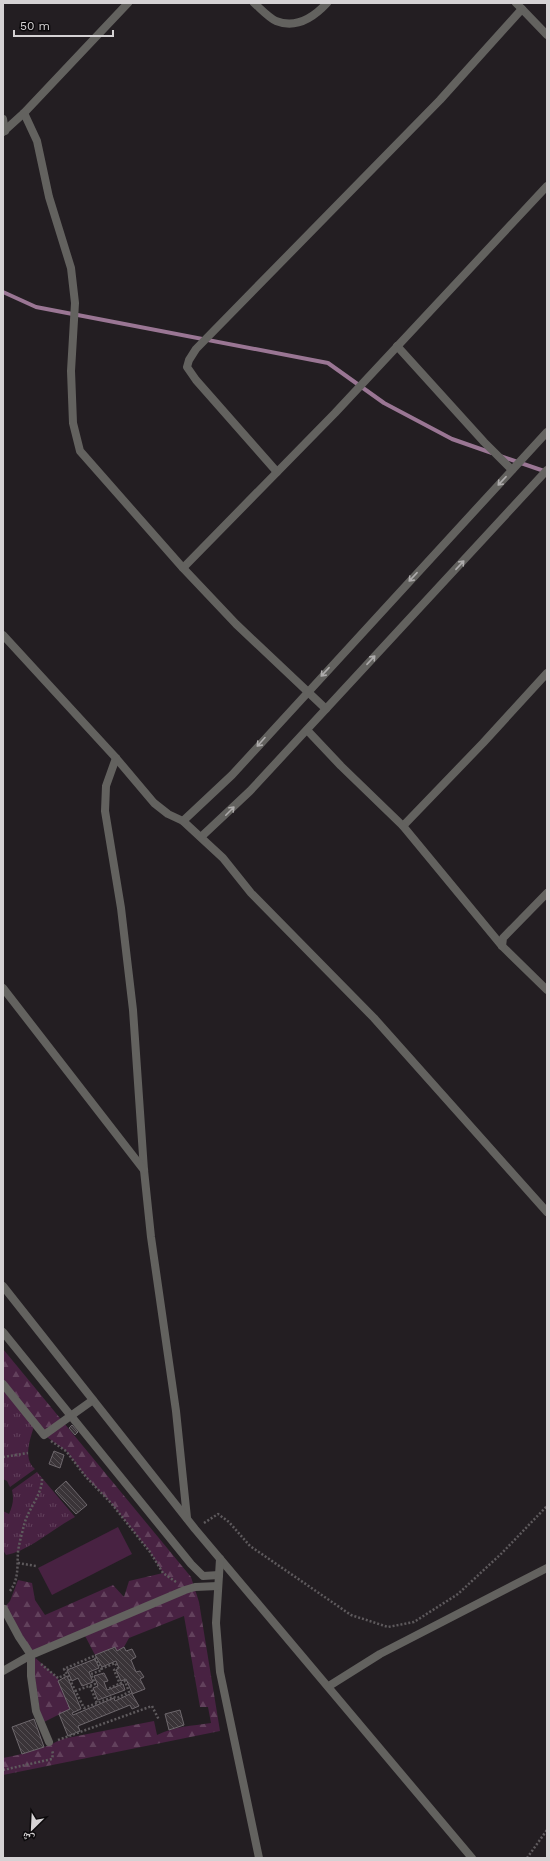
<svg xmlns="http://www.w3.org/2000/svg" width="550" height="1861" font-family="'Work Sans','Noto Naskh Arabic',sans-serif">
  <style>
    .forest { fill: url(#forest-firs) }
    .park { fill: url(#park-tufts) }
    .garden { fill: #482242 }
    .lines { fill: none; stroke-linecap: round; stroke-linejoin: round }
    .stream { stroke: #9a7694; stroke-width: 4 }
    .building { fill: url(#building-back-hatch); stroke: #6e686d }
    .path { stroke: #5e5a5d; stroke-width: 2.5; stroke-dasharray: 2 2; stroke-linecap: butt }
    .minor { stroke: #63625f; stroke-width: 8 }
    .oneway { stroke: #adabab }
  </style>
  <defs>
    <pattern id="forest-firs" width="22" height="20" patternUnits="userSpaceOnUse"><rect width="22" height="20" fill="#482242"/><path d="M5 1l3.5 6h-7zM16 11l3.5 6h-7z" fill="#62415c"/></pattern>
    <pattern id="park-tufts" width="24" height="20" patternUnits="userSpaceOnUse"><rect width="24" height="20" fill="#482242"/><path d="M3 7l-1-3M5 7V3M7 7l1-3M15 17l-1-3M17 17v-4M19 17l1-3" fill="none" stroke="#62415c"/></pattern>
    <pattern id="building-back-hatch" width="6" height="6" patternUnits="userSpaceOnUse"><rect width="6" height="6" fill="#3a3438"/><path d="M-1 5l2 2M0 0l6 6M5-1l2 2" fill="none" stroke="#565054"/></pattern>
  </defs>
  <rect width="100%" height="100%" fill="#231e22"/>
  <path class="forest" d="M3,1349L191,1577L199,1602L220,1731L3,1775V1758C24,1754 43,1749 62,1739L154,1721L157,1735C176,1726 191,1726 211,1723L208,1707H200L184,1616L129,1638L124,1647L117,1651L115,1647L95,1655L83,1632L32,1655L58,1678L70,1709L42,1723L31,1655L4,1608L10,1601L18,1580L32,1583L35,1600L45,1615L113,1585L124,1597L129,1581L163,1573L150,1552L111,1503L86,1477L66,1451L44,1435L3,1384Z"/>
  <g class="park">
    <path d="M3,1384L35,1423C31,1437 22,1458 35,1469L10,1487L7,1481L3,1479Z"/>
    <path d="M37,1472L75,1517C54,1528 29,1551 6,1555L3,1550V1511L9,1514C13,1505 14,1499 12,1490Z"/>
  </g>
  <path class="garden" d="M118,1527L132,1554L52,1595L38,1568Z"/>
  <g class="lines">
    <g class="stream">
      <path d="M3,292L36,307L328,363L384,403L452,439L492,453"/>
      <path d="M500,456L547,472"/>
    </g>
  </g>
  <g class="building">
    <path d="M72,1425L78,1432L75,1435L69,1428Z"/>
    <path d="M54,1451L64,1455L60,1468L49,1464Z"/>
    <path d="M66,1481L87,1505L76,1514L55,1491Z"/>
    <path d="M115,1647L117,1651L124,1647L126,1651L132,1649L136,1657L131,1660L136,1672L140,1671L144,1677L140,1679L145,1689L132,1694L139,1706L132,1709L130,1705L78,1726L80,1731L68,1736L59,1714L70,1709L58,1681L67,1676L81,1709L72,1713L73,1715L114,1698L115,1701L132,1693L126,1679L121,1681L116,1670L119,1668L116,1661L102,1667L95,1655Z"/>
    <path d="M95,1659L99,1668L89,1672L93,1682L82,1686L78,1678L72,1681L67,1670Z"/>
    <path d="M104,1673L108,1681L104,1682L107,1690L123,1684L125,1690L98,1700L93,1688L98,1686L94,1676Z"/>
    <path d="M180,1710L184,1725L169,1730L165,1714Z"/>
    <path d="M34,1719L44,1747L22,1754L12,1727Z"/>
  </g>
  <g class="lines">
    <g class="path">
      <path d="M51,1441L66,1451L86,1477L111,1503L150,1552L163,1573L176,1582"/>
      <path d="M3,1457L28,1453"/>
      <path d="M204,1523L218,1514L229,1522L250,1546L351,1615L388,1627L414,1622L458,1594L502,1553L547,1506"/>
      <path d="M18,1563L36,1566"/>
      <path d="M10,1591C19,1579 17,1567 18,1552C19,1543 22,1534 24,1525C28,1509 42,1495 42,1479"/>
      <path d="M41,1664L58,1678L67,1674"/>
      <path d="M101,1669L115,1663L118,1668L114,1670L120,1684"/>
      <path d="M90,1686L97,1703"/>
      <path d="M75,1691L95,1684L91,1674L102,1670L94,1656L64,1669L67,1674L84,1708L113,1697L117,1698L129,1692L125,1681L108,1689"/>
      <path d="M58,1740L152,1706L159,1720"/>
      <path d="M3,1770L52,1759L53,1754L52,1750"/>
      <path d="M527,1858L547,1830"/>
    </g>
    <g class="minor">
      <path d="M254,3C260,8 268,17 276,21C296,29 314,17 327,3"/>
      <path d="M516,3L522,9"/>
      <path d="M24,113L37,141L49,197L71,268L75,303L71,371L73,423L80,451L183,568L236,624L326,709"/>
      <path d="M3,119L5,131"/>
      <path d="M3,132L24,113L128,3"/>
      <path d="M397,346L484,442L512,470"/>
      <path d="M277,472L196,380L187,367L189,360L196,349L440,100L522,9L547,35"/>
      <path d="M183,568L335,413L547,186"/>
      <path d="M3,635L116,758L154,803L168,814L183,821L223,858L251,893L374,1018L547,1212"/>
      <path d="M307,730L341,766L403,826L483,743L547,673"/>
      <path d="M116,758L106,786L105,811L121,908L133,1010L144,1170L151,1237L176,1411L187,1518"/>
      <path d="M183,821L232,775L547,432"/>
      <path d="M403,826L502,946L547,990"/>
      <path d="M201,837L250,791L547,470"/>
      <path d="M502,946L503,938L547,893"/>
      <path d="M3,988L144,1170"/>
      <path d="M3,1286L195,1529L472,1858"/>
      <path d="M3,1332L191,1564L203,1576L219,1575"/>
      <path d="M3,1384L44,1435L93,1400"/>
      <path d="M220,1559L216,1623L220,1672L259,1858"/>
      <path d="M4,1609L19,1637L31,1655V1676L36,1711L49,1742"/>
      <path d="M3,1671L31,1655L185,1590L195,1587L218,1586"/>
      <path d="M329,1686L380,1654L547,1568"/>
    </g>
  </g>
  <defs><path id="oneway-shaft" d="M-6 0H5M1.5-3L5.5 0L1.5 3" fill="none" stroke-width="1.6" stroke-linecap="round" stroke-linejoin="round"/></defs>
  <g class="oneway">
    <use href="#oneway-shaft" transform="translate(502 481) rotate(133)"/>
    <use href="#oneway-shaft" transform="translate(460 565) rotate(-47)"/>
    <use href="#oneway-shaft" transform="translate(413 577) rotate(133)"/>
    <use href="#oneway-shaft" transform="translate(371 660) rotate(-47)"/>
    <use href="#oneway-shaft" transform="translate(325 672) rotate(133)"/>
    <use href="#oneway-shaft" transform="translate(261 742) rotate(132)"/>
    <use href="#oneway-shaft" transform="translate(230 811) rotate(-45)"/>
  </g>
  <rect width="550" height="1861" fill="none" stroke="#d5d2d4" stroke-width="8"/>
  <g transform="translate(32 1829) rotate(204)" stroke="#0b090b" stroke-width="3" paint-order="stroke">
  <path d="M0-3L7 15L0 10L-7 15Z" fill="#d5d2d4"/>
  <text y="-6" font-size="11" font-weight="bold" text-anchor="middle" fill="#d5d2d4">ش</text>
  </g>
  <path d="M14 30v6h99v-6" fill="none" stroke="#d5d2d4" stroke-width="2"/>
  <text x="20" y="30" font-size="12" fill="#d5d2d4" stroke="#0b090b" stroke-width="3" paint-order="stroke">50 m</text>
</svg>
